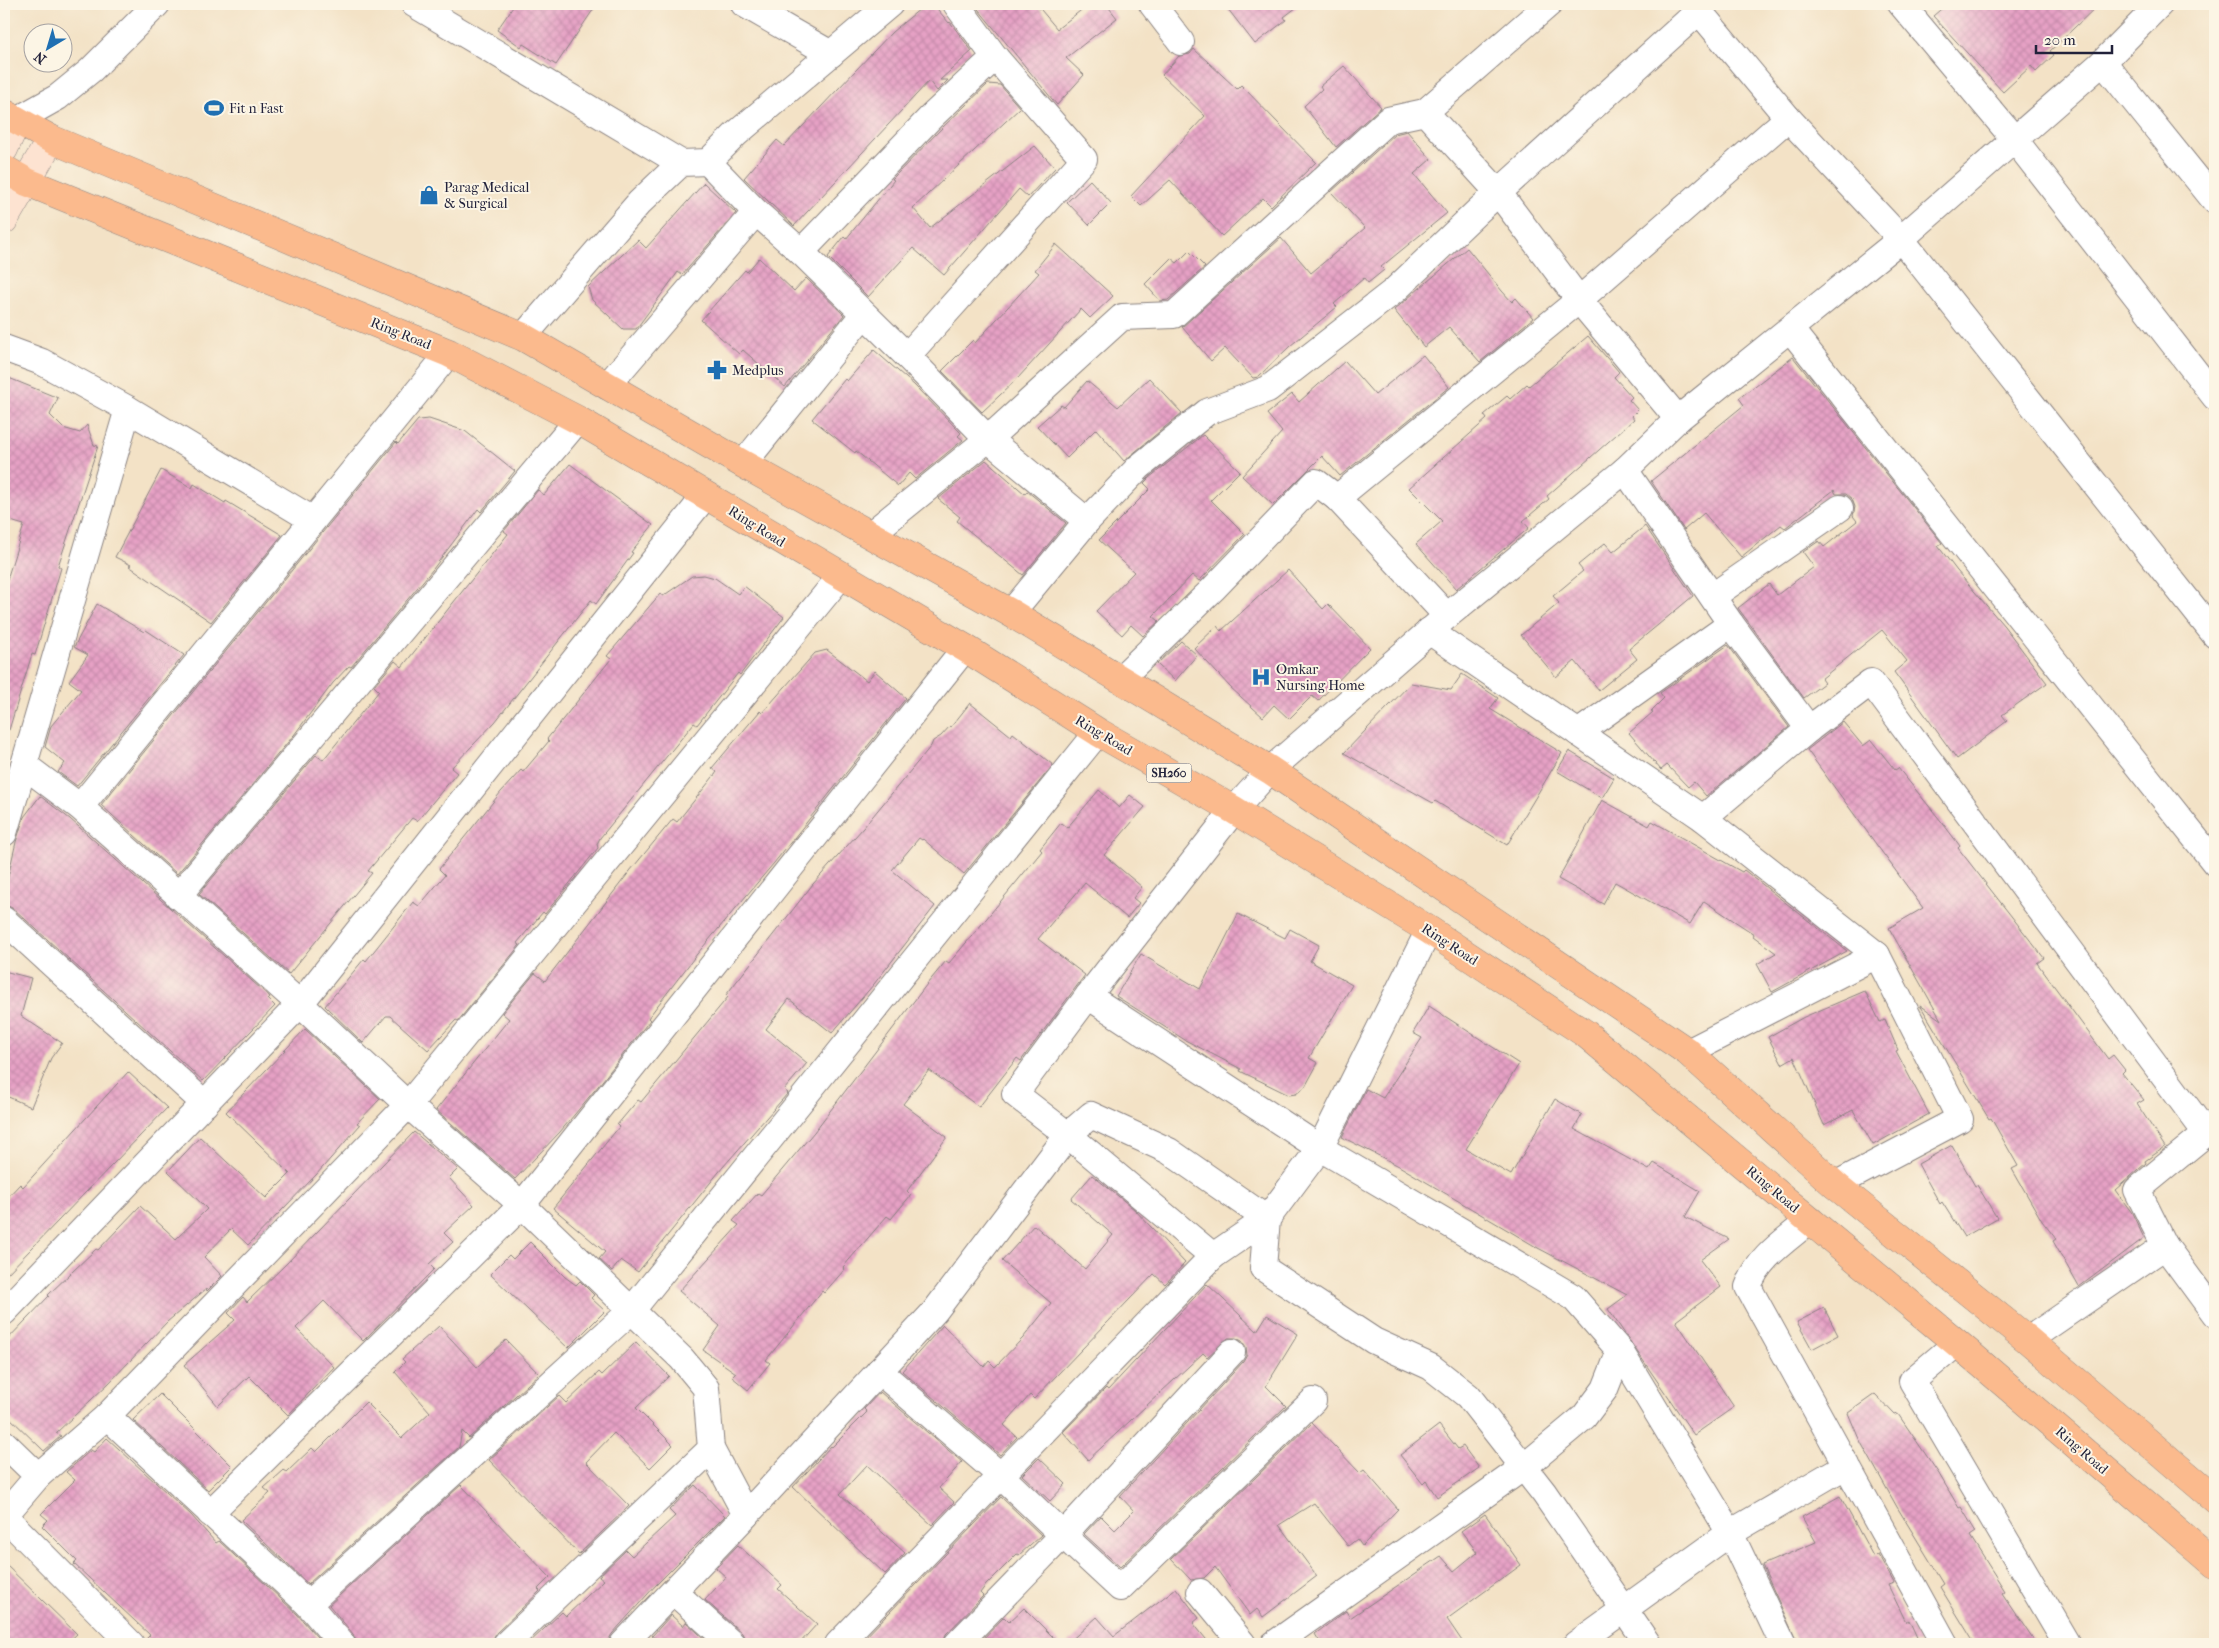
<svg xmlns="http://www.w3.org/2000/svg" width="2219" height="1648" font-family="'IM FELL French Canon',serif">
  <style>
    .building { fill: url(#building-cross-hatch) }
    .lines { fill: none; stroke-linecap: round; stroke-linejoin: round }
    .street-casing { stroke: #8a8280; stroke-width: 28 }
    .secondary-casing { stroke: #8a8280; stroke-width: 29 }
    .highway-casing { stroke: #8a8280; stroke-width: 29 }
    .street { stroke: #fff; stroke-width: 26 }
    .secondary { stroke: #fde3d1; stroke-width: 28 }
    .highway { stroke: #fbba8d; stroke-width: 28 }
    .labels { text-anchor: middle; stroke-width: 4; stroke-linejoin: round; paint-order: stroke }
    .shield { fill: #fcf5e5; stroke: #63616e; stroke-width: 1 }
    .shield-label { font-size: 12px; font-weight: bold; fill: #22223b }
    .poi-label { font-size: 14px; fill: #22223b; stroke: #fcf5e5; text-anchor: start }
    .street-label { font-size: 14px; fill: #22223b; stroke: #fcf5e5 }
  </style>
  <defs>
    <pattern id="building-cross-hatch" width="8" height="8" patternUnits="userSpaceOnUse" patternTransform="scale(1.25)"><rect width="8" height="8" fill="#e6a1c5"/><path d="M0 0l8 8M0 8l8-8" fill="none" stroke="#c58aaa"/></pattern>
  </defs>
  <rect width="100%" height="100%" fill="#fcf5e5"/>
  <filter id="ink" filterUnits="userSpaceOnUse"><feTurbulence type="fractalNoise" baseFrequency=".02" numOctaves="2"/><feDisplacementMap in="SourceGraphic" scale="10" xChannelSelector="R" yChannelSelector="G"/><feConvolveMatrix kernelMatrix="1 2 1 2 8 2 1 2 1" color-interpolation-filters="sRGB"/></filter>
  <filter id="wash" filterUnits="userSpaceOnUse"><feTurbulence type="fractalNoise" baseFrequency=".0096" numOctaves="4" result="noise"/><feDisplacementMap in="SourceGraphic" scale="20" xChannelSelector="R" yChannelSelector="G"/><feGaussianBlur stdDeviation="1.12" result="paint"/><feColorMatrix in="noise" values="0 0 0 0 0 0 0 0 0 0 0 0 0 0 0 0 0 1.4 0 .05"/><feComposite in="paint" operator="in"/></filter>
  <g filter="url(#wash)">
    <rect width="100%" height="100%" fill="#f3e2c6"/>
    <g id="blocks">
      <g class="building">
        <path d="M515,4H597L556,65L523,44L521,47L497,30Z"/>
        <path d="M926,4H933L949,23L950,22L972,51L940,80H948L937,91L929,81L794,226L744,178L777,140L784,146L892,32Z"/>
        <path d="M974,4H1036L1057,29L1089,4H1106L1117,18L1066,58L1084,75L1057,105Z"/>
        <path d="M1224,4H1301L1284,17L1286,20L1255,44Z"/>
        <path d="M1947,4H2099L2050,51L2054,55L2036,72L2031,66L2003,92L1933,16Z"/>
        <path d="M1194,49L1237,89L1241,85L1316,162L1271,206L1263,198L1222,236L1170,180L1141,206L1131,196L1205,116L1162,75L1179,56L1190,54Z"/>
        <path d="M1344,66L1381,107L1336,147L1304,106L1322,89L1320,86Z"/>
        <path d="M988,84L1000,85L1020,108L913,208L930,228L1035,146L1055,168L1028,197L1019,189L944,275L913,248L868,297L828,257L844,237L846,239L894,180L892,179L943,127Z"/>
        <path d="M1407,131L1431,159L1414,174L1447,213L1381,267L1384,270L1368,283L1364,278L1334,304L1337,307L1290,346L1258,377L1253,378L1225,348L1211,361L1182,327L1281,238L1311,273L1365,228L1331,192L1395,134Z"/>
        <path d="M1090,180L1111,203L1089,225L1067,202Z"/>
        <path d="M704,183L736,213L682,275L678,272L636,329H623L592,300L588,287L638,240L646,248Z"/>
        <path d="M1056,244L1113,296L1090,318L1081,309L1017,379L982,412L942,371L973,340L975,343L1039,273L1035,270Z"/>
        <path d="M1467,248L1502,291L1512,302L1516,298L1533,318L1480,362L1449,327L1424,347L1394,310Z"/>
        <path d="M1189,251L1205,267L1168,300L1160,301L1145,284L1171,258L1177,263Z"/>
        <path d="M759,258L794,291L806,278L844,315L785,387L743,350L739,354L701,320L745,270L747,272Z"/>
        <path d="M1588,336L1619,372L1614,377L1632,397L1629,400L1638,410L1632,416L1634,419L1547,496L1549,499L1523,521L1529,528L1456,589L1416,544L1442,521L1409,488L1487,419L1484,415L1507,396L1510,399L1527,384L1529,386Z"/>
        <path d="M874,350L914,385L961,433L958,436L963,440L915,479L909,473L898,486L856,451L855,453L812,419L845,379L847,381Z"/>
        <path d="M1423,355L1449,387L1340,476L1322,456L1273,505L1242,476L1282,432L1267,414L1292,394L1299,402L1345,361L1375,395Z"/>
        <path d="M1793,357L1942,543L1938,546L1957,571L2004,626L2047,683L2002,715L2007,721L1957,759L1894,672L1907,661L1882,630L1821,679L1824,683L1804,698L1738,608L1769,584L1777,595L1814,567L1803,552L1819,541L1824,547L1857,521L1853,516L1855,507L1852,499L1846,494H1836L1834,490L1785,528L1781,525L1741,557L1704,513L1684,530L1651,481L1744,405L1739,398Z"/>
        <path d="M4,376L58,398L50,415L63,428L80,433L87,425L94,445L98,446L58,566L61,568L50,605L35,655L32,654L9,730L4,729V589L24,525L4,519Z"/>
        <path d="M1149,378L1182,413L1124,461L1096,429L1067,458L1037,426L1061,405L1064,407L1087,381L1118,407Z"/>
        <path d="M429,419L465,431L515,471L481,512L478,509L433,569L351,667L349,666L333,683L294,735L177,874L101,805L396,442L398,444L418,420Z"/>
        <path d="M1203,435L1240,471L1211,500L1245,534L1199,581L1192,575L1153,616L1159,621L1143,636L1131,625L1122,635L1096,611L1134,572L1099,540L1150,489L1144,483L1149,478Z"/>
        <path d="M986,460L1025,494L1027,491L1066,523L1023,575L957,521L960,517L938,499Z"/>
        <path d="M570,464L653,525L631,552L633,553L596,604L591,600L495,722L451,768L457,773L417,821L412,818L368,871L372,873L289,974L199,894L316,755L323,760L379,691L374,686L395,661L402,667L508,534L504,531L538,490L544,495Z"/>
        <path d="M161,470L192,488L194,484L225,503L226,501L282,535L211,622L129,566L131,565L115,557Z"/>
        <path d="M1645,526L1693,596L1629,649L1637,659L1599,690L1575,661L1556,677L1521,635L1559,603L1553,596L1583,571L1578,565L1605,543L1613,552Z"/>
        <path d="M1288,570L1323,609L1328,604L1370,648L1318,701L1312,696L1289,719L1274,705L1263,717L1230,687L1194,648L1217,626L1221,631Z"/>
        <path d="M704,575L715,578L738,594L744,586L784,617L740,675L738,673L697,725L694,723L600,838L597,844L598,848L545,914L543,912L517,943L520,945L458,1021L456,1020L428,1050L390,1016H386L363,1043L325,1006L364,959L366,961L413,902L419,906L445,875L439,869L501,792L521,770L523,772L549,741L547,739L611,659L607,656L660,594L663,596L692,576Z"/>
        <path d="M97,604L144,632L146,630L184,655L77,786L58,772L65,763L45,747L51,726L81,690L69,681L88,655L74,647Z"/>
        <path d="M1181,641L1197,655L1175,681L1157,664Z"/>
        <path d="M1728,645L1789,727L1706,796L1694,782L1688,787L1667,765L1661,770L1629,733L1653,712L1651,711L1664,698L1660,693Z"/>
        <path d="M827,650L867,681L875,671L906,698L774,863L697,954L648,1018L650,1020L599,1085L560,1132L515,1179L436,1110L509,1019L502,1013L535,973L545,981L630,871L673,819L677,822L717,772L712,768L760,711L762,713L815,653Z"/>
        <path d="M1462,674L1498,698L1490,709L1562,753L1507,845L1435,801L1433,803L1344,753L1411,683L1451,690Z"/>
        <path d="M970,703L1011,736L1013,733L1053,765L964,874L923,839L922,840L919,838L892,870L935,906L874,984L832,1033L789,999L766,1029L807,1063L784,1090L788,1093L723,1167L638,1272L621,1260L612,1271L599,1259L605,1252L553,1208L619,1127L617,1125L638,1100L641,1102L728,997L726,995L813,884L863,828L931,746L933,741L941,736L950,726L951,727Z"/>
        <path d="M1843,722L1863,746L1871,740L1895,770L1898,768L1941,821L1960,846L1958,848L2044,958L2037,963L2077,1017L2108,1059L2113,1055L2125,1070L2122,1073L2144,1100L2137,1104L2165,1147L2145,1161L2146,1163L2115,1190L2132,1213L2144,1238L2079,1287L2053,1241L2056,1239L2042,1221L2012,1169L2018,1166L1991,1118L1989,1119L1920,1005L1941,1020L1889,928L1923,908L1807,750Z"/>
        <path d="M1569,751L1614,778L1602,798L1557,771Z"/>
        <path d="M1099,790L1119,808L1130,795L1145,807L1104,855L1142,887L1133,898L1139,903L1127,918L1085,883L1038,939L1085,975L1023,1058L1021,1061L1017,1058L979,1107L929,1070L903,1104L947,1137L907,1191L911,1195L891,1219L887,1216L843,1267L845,1269L824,1293L822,1291L766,1360L770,1363L748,1390L732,1377L736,1373L703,1350L720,1326L679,1291L739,1225L733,1221L758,1193L761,1195L814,1132L927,984L946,961L949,963L977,930L1042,851L1040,849L1061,823L1067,828Z"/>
        <path d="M40,796L70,819L270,997L268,999L275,1006L203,1081L14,909L4,904V894L16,842L24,817Z"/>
        <path d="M1602,800L1649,826L1652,821L1742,872L1744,870L1847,951L1772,992L1757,964L1776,953L1753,936L1754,934L1704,901L1690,924L1615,882L1603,904L1558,879Z"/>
        <path d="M1238,914L1285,938L1290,929L1319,945L1310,961L1352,985L1309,1058L1318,1063L1305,1087L1296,1094L1289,1095L1240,1071L1241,1069L1185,1040L1116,996L1141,954L1200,989Z"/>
        <path d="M4,971L31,978L21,1016L62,1043L51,1058L31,1107L4,1095Z"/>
        <path d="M1865,991L1880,1022L1885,1020L1898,1050L1896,1051L1929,1114L1873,1145L1853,1110L1824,1125L1794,1057L1782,1064L1768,1037L1804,1017Z"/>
        <path d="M1429,1006L1519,1064L1466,1149L1511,1175L1555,1099L1582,1115L1574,1129L1649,1170L1654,1163L1700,1191L1685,1217L1729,1239L1700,1260L1721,1287L1676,1321L1734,1407L1694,1435L1608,1309L1627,1295L1538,1248L1399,1166L1342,1137L1366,1089L1383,1098L1422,1038L1413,1033Z"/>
        <path d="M305,1029L380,1099L357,1123L360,1125L316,1175L248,1245L231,1229L204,1257L222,1276L207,1291L206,1289L167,1322L109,1383L56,1433L61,1436L44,1451L4,1412V1343L49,1296L48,1295L96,1249L98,1250L140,1206L176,1239L207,1209L168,1171L200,1137L266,1198L290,1174L226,1112Z"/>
        <path d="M128,1072L167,1108L4,1277V1201L20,1184L23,1187Z"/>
        <path d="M414,1132L458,1169L449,1178L474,1205L444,1233L453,1242L429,1264L434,1269L363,1341L324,1301L296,1328L334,1367L288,1415L249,1376L218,1406L184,1365L235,1320L228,1313L243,1297L247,1302L286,1264Z"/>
        <path d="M1952,1145L1975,1186L1977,1185L1997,1218L1964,1237L1942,1202L1940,1204L1918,1164Z"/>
        <path d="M1092,1175L1134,1209L1185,1263L1165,1284L1154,1274L1034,1399L1030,1395L1004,1425L1017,1437L1000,1455L902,1371L943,1325L984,1367L989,1361L995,1367L1023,1338L1051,1303L1002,1261L1034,1225L1085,1269L1113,1235L1071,1199Z"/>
        <path d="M530,1242L565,1277L576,1285L580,1281L594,1295L591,1298L605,1311L568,1348L490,1274L509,1255L513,1259Z"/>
        <path d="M1207,1284L1257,1331L1267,1315L1298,1334L1266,1386L1286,1406L1120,1567L1084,1534L1101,1516L1115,1530L1134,1511L1120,1496L1243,1362L1247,1355L1246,1347L1242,1341L1236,1338H1228L1207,1357L1203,1353L1088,1460L1063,1432L1106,1388L1108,1390Z"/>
        <path d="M1824,1308L1838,1335L1812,1349L1797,1322Z"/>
        <path d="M439,1326L477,1367L506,1340L539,1374L469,1438L462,1431L459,1447L308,1584L241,1520L270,1493L264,1488L284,1470L287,1472L312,1448L316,1452L366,1402L402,1438L430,1412L395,1372L405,1362L402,1359Z"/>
        <path d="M636,1342L669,1376L636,1408L673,1445L650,1468L614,1433L586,1462L629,1506L579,1554L489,1460L559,1396L566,1403L599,1372L602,1375Z"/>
        <path d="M880,1392L962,1462L939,1488L954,1502L932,1525L867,1465L840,1494L905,1553L885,1574L793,1487L831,1446L832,1447L867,1412L864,1409Z"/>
        <path d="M160,1394L232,1466L208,1490L133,1420Z"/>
        <path d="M1875,1394L1895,1415L1898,1414L1939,1474L1959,1508L1961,1507L1976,1532L1970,1536L2005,1591L2002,1593L2036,1644H1975L1940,1587L1944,1584L1897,1507L1859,1439L1848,1413Z"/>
        <path d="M1312,1423L1360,1473L1364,1470L1398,1509L1362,1546L1357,1539L1348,1546L1314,1503L1279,1525L1317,1576L1263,1617L1257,1609L1250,1615L1215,1567L1204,1578L1191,1580L1171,1559Z"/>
        <path d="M1439,1425L1458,1449L1463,1446L1479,1468L1437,1497L1426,1481L1423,1484L1400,1455Z"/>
        <path d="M107,1438L191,1515L216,1543L219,1541L297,1614L323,1644H146L145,1640L150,1635L74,1564L77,1561L42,1526L48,1520L41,1514L75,1480L66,1472L91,1450L94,1452Z"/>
        <path d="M1039,1458L1066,1484L1050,1501L1022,1475Z"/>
        <path d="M461,1485L550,1577L538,1589L540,1591L496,1633L491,1644H357L353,1634L329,1605Z"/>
        <path d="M695,1485L725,1516L656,1585L612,1634L606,1644H528L562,1612L566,1616L604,1580L599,1576L626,1550L632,1556L675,1516L669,1510Z"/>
        <path d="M1840,1496L1873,1556L1878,1554L1894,1583L1888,1585L1906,1622L1909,1620L1920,1644H1798L1762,1565L1816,1542L1802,1517Z"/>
        <path d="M1001,1497L1041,1535L1019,1555L1017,1554L986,1585L980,1593L983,1596L946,1634L942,1644H859Z"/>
        <path d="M1485,1514L1521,1565L1447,1619L1464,1644H1321L1315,1634L1346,1611L1350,1618L1441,1556L1454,1571L1477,1552L1461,1531Z"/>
        <path d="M738,1545L782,1585L778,1589L817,1624L799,1644H747L742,1633L705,1600L726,1577L716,1568Z"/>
        <path d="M4,1563L77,1634L66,1644H4Z"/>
        <path d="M1176,1588L1199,1618L1193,1623L1210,1644H1067L1097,1617L1114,1636Z"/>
        <path d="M1024,1608L1060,1644H978L1004,1617L1009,1622Z"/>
        <path d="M671,1615L683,1626L686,1622L710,1644H662L652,1636Z"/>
      </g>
    </g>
  </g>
  <g filter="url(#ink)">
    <use href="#blocks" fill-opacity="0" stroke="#8a8280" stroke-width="1"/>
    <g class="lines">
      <defs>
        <g id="street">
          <path d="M414,4L681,163"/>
          <path d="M744,4L831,54"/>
          <path d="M1152,4L1181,42"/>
          <path d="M1693,4L1788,118L1901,239L2215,635"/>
          <path d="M1901,4L2015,140L2215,397"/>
          <path d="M2103,62L2215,201"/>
          <path d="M1425,112L1549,4"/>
          <path d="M17,120L58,97L91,70L157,4"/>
          <path d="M708,162L756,212L801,252L907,356L988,439L1087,521"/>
          <path d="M801,252L932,116L995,57"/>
          <path d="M1791,330L2215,863"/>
          <path d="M523,337L639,203L681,163L708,162L736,134L890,4"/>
          <path d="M4,348L42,362L128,409L4,833"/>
          <path d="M907,356L1084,159L995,57L956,4"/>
          <path d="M607,386L756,212"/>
          <path d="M128,409L313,520"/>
          <path d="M743,464L863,315"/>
          <path d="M871,534L988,439L1122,317L1174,315L1388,120L1425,112L1498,192L1579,300L1678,419"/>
          <path d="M1713,596L1840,508"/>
          <path d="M1011,613L1087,521L1139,467L1207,412L1268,389L1394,291L1479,210L1699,11"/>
          <path d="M1447,616L1337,498L1579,300L1788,118"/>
          <path d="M1731,624L1809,729"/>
          <path d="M1429,631L1703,818L1877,955L1960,1119L1835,1185"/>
          <path d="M1121,678L1213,589L1316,482L1337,498"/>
          <path d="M1578,733L1731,624L1625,470"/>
          <path d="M24,765L80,807L300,1004L408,1105L522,1205L682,1359L706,1388L711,1449L506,1644"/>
          <path d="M80,807L449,353"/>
          <path d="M1703,818L1809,729L1871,682L2206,1133"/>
          <path d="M178,896L578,420"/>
          <path d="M4,920L205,1104"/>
          <path d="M1088,996L1320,1148L1429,930"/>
          <path d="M1688,1052L1877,955"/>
          <path d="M1810,1220C1787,1240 1758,1257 1748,1287L1945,1644"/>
          <path d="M2165,1246L2215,1314"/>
          <path d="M1213,1256L1267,1219L1320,1148L1573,1297L1620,1351L1730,1533L1576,1644"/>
          <path d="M4,1312L300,1004L706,495"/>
          <path d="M2028,1340L2165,1246L2137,1190L2215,1126"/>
          <path d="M1957,1343L1912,1381L2067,1644"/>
          <path d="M1232,1352L1063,1535L1120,1588L1313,1401"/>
          <path d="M879,1371L1000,1475L1063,1535L957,1644"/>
          <path d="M107,1416L308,1604L342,1644"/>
          <path d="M4,1443L38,1476L4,1516"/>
          <path d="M38,1476L107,1416L408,1105L840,577"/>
          <path d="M210,1513L522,1205L965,648"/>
          <path d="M746,1515L935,1311L1068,1135L1213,1256L838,1644"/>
          <path d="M4,1516L131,1644"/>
          <path d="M674,1592L732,1644"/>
          <path d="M1200,1592L1243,1644"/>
          <path d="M308,1604L632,1310L1098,732"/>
          <path d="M623,1644L746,1515L711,1449"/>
          <path d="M1274,1644L1524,1467L1584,1417L1605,1389L1620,1351"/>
          <path d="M1648,1644L1544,1493L1468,1396L1431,1367L1374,1341L1263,1268L1267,1219L1169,1151L1091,1115L1068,1135L1015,1094L1088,996L1234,810L1270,770L1447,616L1625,470L1678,419L1901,239L2103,62L2160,4"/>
          <path d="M1783,1644L1730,1533L1847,1465"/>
        </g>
        <g id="secondary">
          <path d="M4,149L17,120"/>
          <path d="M4,220L51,139"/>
        </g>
        <g id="highway">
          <path d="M4,113L51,139L523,337L743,464L1011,613L1270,770L1688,1052L1835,1185L2028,1340L2215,1499"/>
          <path d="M4,169L27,182L449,353L578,420L965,648L1098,732L1234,810L1429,930L1586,1034L1957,1343L2215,1564"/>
        </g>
      </defs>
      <use href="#street" class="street-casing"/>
      <use href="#secondary" class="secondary-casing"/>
      <use href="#highway" class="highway-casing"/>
      <use href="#street" class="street"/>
      <use href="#secondary" class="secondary"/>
      <use href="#highway" class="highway"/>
    </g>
  </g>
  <defs>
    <symbol id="stadium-bare" viewBox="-9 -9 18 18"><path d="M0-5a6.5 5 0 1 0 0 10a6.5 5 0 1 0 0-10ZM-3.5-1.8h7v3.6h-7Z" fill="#1f6fb2" stroke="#fcf5e5" stroke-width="2.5" paint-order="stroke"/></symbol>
    <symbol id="shop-bare" viewBox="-9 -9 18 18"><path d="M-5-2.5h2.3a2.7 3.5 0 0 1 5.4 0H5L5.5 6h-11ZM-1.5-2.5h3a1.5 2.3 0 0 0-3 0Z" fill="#1f6fb2" stroke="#fcf5e5" stroke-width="2.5" paint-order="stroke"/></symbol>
    <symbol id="pharmacy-bare" viewBox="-9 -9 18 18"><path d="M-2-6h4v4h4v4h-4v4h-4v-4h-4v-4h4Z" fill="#1f6fb2" stroke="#fcf5e5" stroke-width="2.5" paint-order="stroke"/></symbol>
    <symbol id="hospital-bare" viewBox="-9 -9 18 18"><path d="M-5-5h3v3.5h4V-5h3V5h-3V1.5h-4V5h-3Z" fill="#1f6fb2" stroke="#fcf5e5" stroke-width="2.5" paint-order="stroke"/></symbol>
  </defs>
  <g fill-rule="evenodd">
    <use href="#stadium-bare" x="200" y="94" width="28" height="28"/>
    <use href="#shop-bare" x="415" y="181" width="28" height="28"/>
    <use href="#pharmacy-bare" x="703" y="356" width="28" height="28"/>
    <use href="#hospital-bare" x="1247" y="663" width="28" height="28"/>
  </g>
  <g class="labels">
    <rect class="shield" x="1146.5" y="763.5" width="45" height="19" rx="4"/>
    <g class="shield-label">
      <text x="1169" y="777">SH260</text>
    </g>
    <g class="poi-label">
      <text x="229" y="113">Fit n Fast</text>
      <text x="444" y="192">Parag Medical<tspan x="444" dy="16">&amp; Surgical</tspan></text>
      <text x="732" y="375">Medplus</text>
      <text x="1276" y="674">Omkar<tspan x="1276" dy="16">Nursing Home</tspan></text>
    </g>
    <g class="street-label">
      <text transform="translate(401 333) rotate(22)" y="5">Ring Road</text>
      <text transform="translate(757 526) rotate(32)" y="5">Ring Road</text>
      <text transform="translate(1104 735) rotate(31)" y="5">Ring Road</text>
      <text transform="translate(1450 944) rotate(33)" y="5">Ring Road</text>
      <text transform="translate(1773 1189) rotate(40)" y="5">Ring Road</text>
      <text transform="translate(2082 1450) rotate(41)" y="5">Ring Road</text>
    </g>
  </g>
  <rect width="2219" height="1648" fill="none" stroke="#fcf5e5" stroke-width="20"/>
  <g transform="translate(48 48) rotate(218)"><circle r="24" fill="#fcf5e5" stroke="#a5a1a1"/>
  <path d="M0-4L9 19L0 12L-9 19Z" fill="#1f6fb2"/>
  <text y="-8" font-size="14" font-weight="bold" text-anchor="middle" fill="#22223b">N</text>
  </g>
  <path d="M2036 45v8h76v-8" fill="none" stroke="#22223b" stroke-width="2.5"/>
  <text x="2044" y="45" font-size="15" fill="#22223b" stroke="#fcf5e5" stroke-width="4" paint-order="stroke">20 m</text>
</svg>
